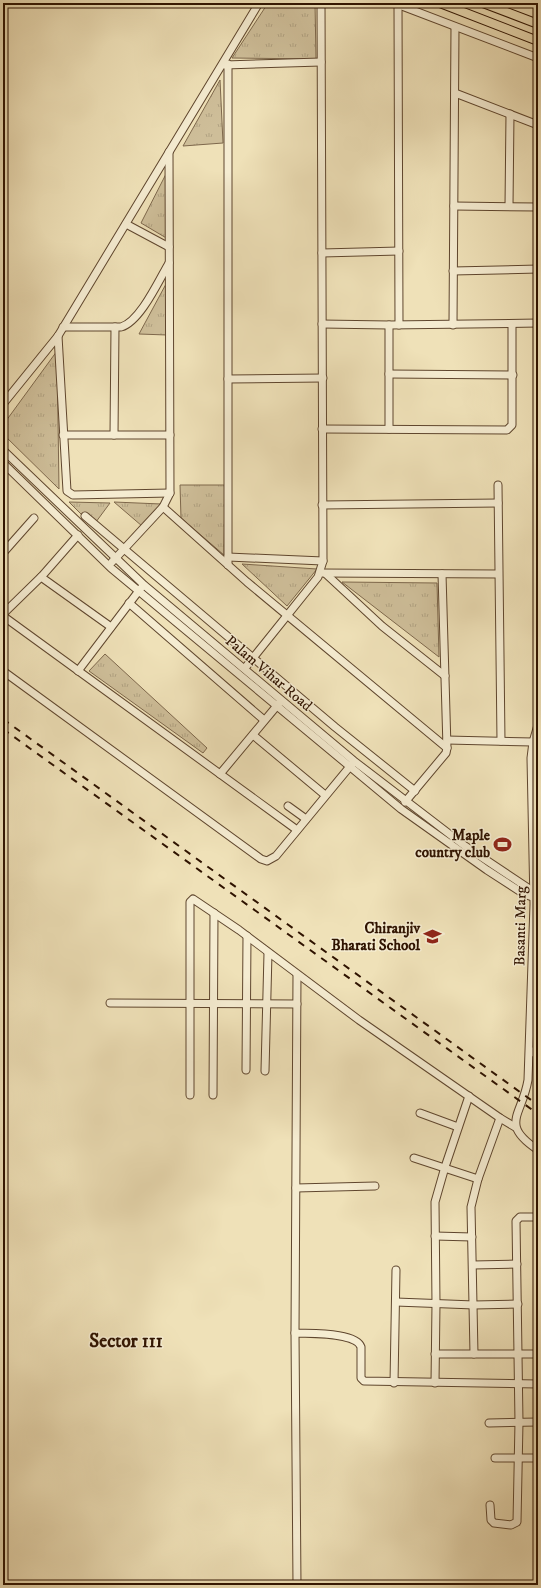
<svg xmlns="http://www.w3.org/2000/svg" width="541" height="1588" font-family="'IM FELL DW Pica',serif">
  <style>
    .park { fill: url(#park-tufts); stroke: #7e684c }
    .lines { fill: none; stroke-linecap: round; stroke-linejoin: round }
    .minor-casing { stroke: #5f462e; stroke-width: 9 }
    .major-casing { stroke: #2f1300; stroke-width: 10 }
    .minor { stroke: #f5ecd1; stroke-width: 7 }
    .major { stroke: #efe1b8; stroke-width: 8 }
    .rail { stroke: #2f1300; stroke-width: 2; stroke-dasharray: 7 7; stroke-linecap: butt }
    .labels { text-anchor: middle; stroke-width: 3; stroke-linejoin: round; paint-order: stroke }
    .street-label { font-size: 15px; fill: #2f1300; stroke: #f5ecd1 }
    .poi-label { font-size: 15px; font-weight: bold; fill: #2f1300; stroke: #f5ecd1; text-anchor: end }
    .district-label { font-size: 19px; font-weight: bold; fill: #2f1300; stroke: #f5ecd1 }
  </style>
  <defs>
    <pattern id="park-tufts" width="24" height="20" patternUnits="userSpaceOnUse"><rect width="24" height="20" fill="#cebe99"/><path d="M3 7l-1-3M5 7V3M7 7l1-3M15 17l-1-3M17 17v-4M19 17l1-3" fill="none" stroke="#b1a282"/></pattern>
  </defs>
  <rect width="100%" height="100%" fill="#efe1b8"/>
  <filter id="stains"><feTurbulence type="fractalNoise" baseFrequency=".005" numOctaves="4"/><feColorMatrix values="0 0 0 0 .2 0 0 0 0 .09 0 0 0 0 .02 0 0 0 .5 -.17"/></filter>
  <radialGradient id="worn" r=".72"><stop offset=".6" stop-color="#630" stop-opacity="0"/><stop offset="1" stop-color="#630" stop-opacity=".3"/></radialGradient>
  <g class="park">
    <path d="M268,3H315L316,59L232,58Z"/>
    <path d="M220,80L223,143L183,146Z"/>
    <path d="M166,174L168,239L141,223Z"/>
    <path d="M166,284L167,335L139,334Z"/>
    <path d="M57,351L59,489L3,434V425Z"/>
    <path d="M180,485H225L224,555L181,518Z"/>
    <path d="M69,502L110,503L93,526Z"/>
    <path d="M114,502L161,504L142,526Z"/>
    <path d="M242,564L317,569L287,606Z"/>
    <path d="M342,582L437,583L439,657Z"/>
    <path d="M105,654L207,748L203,753L89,671Z"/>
  </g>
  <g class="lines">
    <defs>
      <g id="minor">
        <path d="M394,3L538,58"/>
        <path d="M398,5L399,325"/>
        <path d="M225,65L321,62"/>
        <path d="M455,93L538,125"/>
        <path d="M454,206L538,207"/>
        <path d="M509,206L510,114"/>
        <path d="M126,224L169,247"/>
        <path d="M322,253L399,251"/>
        <path d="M453,271L538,269"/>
        <path d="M322,324L389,325L538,323"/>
        <path d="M453,325L455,27"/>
        <path d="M63,327H121C140,322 159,280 169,263"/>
        <path d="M58,336L67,491L73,495L170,493"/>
        <path d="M389,374L513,375"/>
        <path d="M228,379L323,378"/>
        <path d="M3,404L58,336L259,3"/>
        <path d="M322,429L507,430L512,425V324"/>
        <path d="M389,429V325"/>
        <path d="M63,435H170"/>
        <path d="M114,435L115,327"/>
        <path d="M3,450L144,585L354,761L465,846L528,888L534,897"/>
        <path d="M3,463L111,568L401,809L487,870L524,894L538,899"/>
        <path d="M498,485L501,741"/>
        <path d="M322,505L498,503"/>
        <path d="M163,507L247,582L447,748"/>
        <path d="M85,516L335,727L415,791"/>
        <path d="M3,553L34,518"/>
        <path d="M228,557L323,561"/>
        <path d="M112,562L163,507L170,493L169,152"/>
        <path d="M228,565V64"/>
        <path d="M321,573L498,574"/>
        <path d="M326,574L382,626L445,676"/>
        <path d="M41,577L111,627"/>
        <path d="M129,603L264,720"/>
        <path d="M3,614L42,576L78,535"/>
        <path d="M3,616L297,830"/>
        <path d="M245,668L318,577L323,561L321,3"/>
        <path d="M3,671L261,859L267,861L276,856L352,764"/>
        <path d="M78,671L141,588"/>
        <path d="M538,725L533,742L531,758L534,904L528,1080C522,1116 499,1124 538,1150"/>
        <path d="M253,735L325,795"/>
        <path d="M447,740L533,742"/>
        <path d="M220,774L280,702"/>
        <path d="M405,802L446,753L447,748L442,574"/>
        <path d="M288,806L306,819"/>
        <path d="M297,975L295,1333L297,1585"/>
        <path d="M110,1003L297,1004"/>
        <path d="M530,1050L538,1056"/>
        <path d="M246,1070L247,936"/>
        <path d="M265,1071L268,953"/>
        <path d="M190,1095V902L193,899L239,930L359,1020L500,1118L515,1127"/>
        <path d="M213,1095L214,913"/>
        <path d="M420,1113L458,1127"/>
        <path d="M414,1158L478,1179"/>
        <path d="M296,1188L375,1186"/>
        <path d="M435,1236L472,1237"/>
        <path d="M473,1265L517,1264"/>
        <path d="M396,1302L474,1305L518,1304"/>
        <path d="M295,1333C310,1334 356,1332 361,1347V1378L364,1381L538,1384"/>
        <path d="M435,1354H538"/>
        <path d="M474,1354L471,1207L478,1179L500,1118"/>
        <path d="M394,1383L396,1270"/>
        <path d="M435,1383L436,1304L435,1202L445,1167L469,1096"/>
        <path d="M489,1423L538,1422"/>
        <path d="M495,1458H538"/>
        <path d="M490,1505L491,1520L494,1523L511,1525L517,1522L519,1422L516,1221L520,1217H538"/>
      </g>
      <g id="major">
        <path d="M440,3L538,41"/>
        <path d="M483,3L538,24"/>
      </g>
    </defs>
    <use href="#minor" class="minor-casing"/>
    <use href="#major" class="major-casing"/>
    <use href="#minor" class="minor"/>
    <use href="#major" class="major"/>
    <g class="rail">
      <path d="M3,719L538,1105"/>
      <path d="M3,729L538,1114"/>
    </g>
  </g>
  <defs>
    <symbol id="stadium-bare" viewBox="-9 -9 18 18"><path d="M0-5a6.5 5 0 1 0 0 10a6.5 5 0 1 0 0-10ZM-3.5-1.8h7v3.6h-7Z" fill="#8f2418" stroke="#f5ecd1" stroke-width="2.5" paint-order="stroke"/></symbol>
    <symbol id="school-bare" viewBox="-9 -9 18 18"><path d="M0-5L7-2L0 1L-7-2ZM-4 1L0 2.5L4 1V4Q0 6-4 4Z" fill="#8f2418" stroke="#f5ecd1" stroke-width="2.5" paint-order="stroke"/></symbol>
  </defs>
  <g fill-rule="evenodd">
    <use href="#stadium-bare" x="490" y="832" width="25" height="25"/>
    <use href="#school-bare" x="420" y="924" width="25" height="25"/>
  </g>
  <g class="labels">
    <g class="street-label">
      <text transform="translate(269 673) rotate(40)" y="5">Palam Vihar Road</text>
      <text transform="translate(520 926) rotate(-89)" y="5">Basanti Marg</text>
    </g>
    <g class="poi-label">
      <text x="490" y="840">Maple<tspan x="490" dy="17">country club</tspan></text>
      <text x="420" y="933">Chiranjiv<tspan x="420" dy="17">Bharati School</tspan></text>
    </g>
    <g class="district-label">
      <text x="126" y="1347">Sector 111</text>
    </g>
  </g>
  <rect width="541" height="1588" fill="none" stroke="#efe1b8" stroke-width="16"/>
  <rect x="4" y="4" width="533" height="1580" fill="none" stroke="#2f1300" stroke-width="2"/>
  <rect x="8" y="8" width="525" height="1572" fill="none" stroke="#2f1300"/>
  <rect width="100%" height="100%" filter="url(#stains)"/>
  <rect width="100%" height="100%" fill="url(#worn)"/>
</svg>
